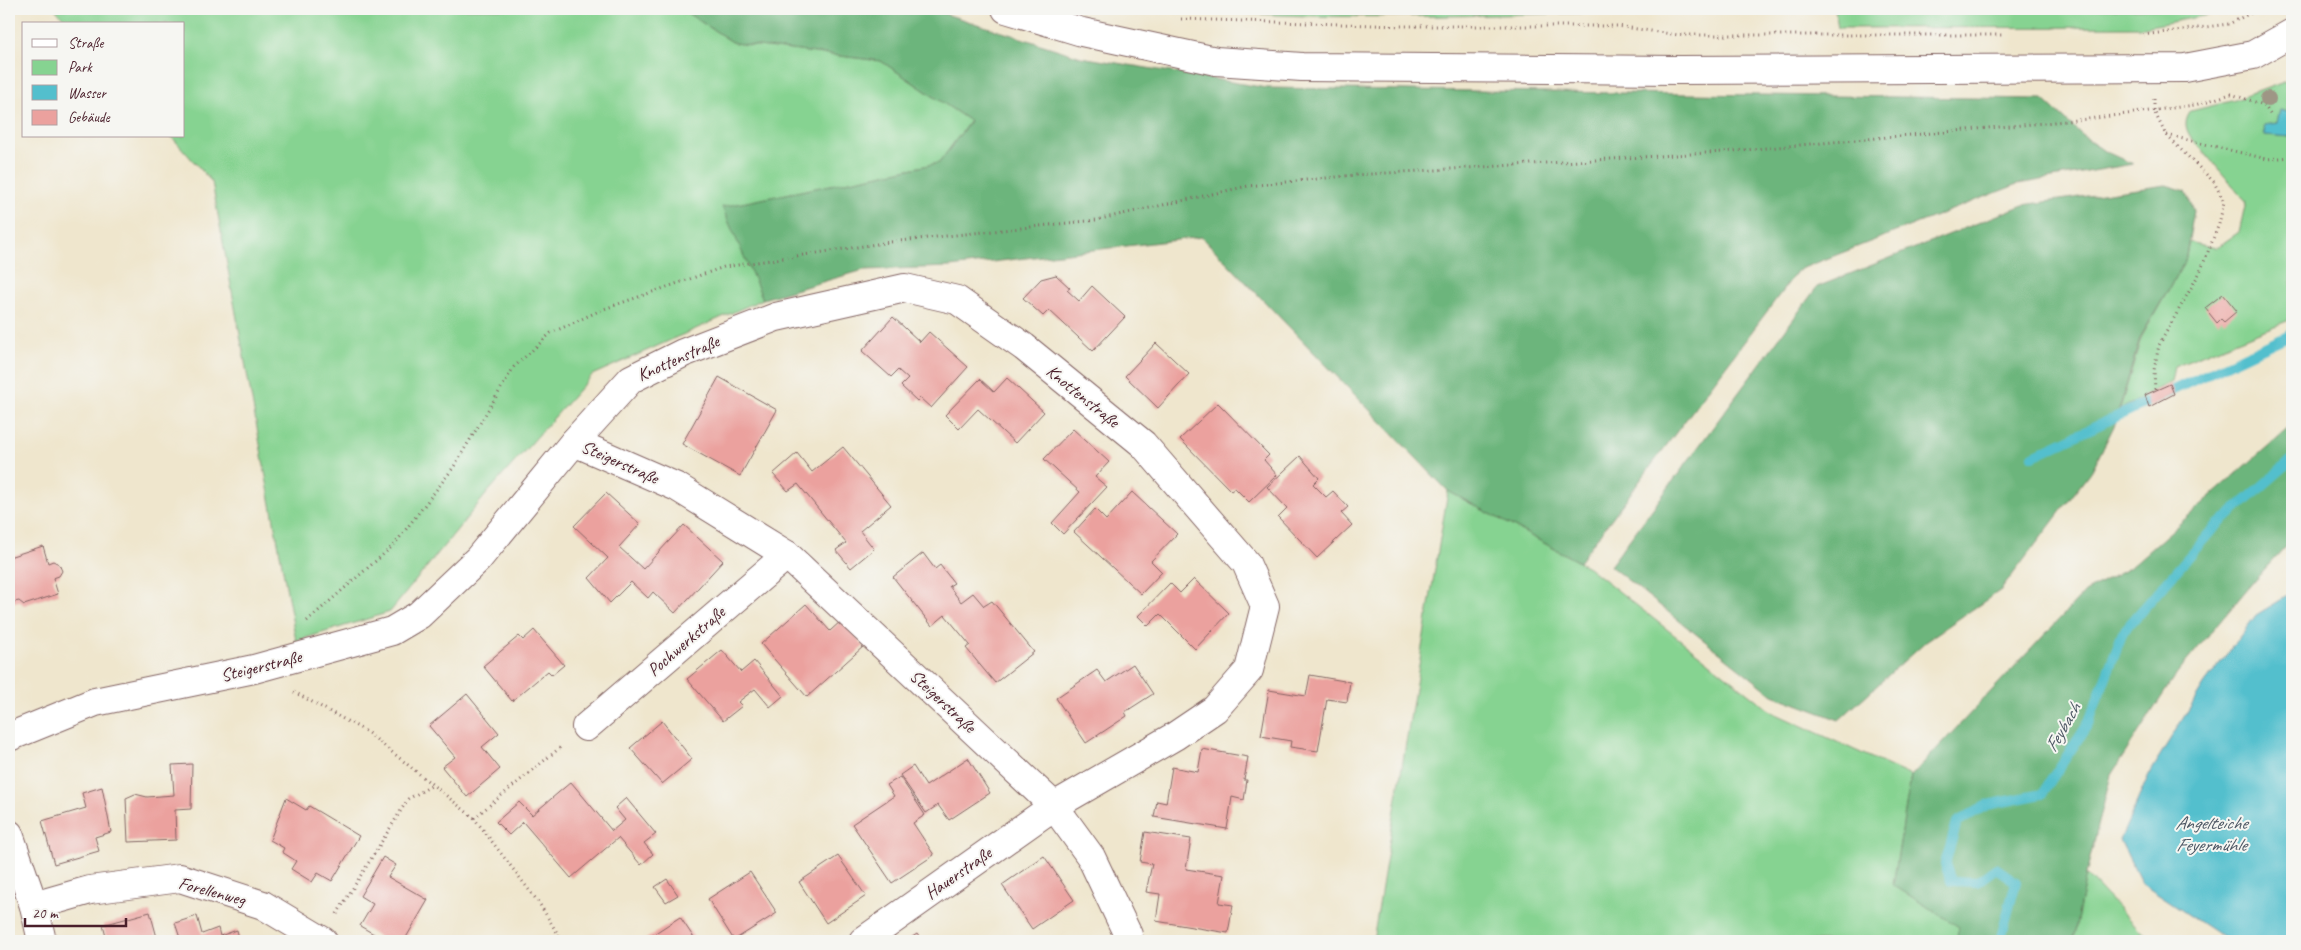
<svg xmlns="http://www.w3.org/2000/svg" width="2301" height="950" font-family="Caveat,sans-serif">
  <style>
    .green { fill: #86d391; stroke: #68795e }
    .forest { fill: #6cb57b; stroke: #5b6a53 }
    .water { fill: #53bfcd; stroke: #4e6f7c }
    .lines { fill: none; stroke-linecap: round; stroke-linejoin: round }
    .stream { stroke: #53bfcd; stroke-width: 10 }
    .building { fill: #eba19e }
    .street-casing { stroke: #846564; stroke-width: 30 }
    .secondary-casing { stroke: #846564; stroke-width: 30 }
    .path { stroke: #846564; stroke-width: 3; stroke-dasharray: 1 4; stroke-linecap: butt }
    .street { stroke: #fff; stroke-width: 28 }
    .secondary { stroke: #fff; stroke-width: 28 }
    .tree { fill: #9e9685 }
    .labels { text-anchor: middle; stroke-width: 4; stroke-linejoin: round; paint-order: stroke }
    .street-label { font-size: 18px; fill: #4a1f2b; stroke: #f6f6f2 }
    .water-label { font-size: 19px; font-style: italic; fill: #4d5764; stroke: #f6f6f2 }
  </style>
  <rect width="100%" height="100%" fill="#f6f6f2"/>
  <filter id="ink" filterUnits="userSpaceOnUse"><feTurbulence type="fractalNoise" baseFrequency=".02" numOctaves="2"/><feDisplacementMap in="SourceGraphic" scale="10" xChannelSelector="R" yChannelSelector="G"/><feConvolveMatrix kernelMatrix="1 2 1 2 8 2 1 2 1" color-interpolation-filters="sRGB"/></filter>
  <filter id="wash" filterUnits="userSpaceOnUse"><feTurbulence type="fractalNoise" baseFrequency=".0096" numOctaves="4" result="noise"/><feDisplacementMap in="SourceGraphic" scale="20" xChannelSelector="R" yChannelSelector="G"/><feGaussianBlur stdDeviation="1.12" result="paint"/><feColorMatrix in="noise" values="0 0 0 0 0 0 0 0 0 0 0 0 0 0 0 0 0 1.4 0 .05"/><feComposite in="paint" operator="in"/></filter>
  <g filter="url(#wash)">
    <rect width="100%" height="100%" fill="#efe6cd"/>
    <g class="green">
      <path d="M55,9H681L734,43L881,61L970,121L939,163L723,207L763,299L592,375L488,492L390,612L296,641L212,182L171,136H184V24H69Z"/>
      <path d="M1180,9H1587L1581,13C1448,16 1313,21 1180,9Z"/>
      <path d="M1835,9H2240L2145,27L1838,28Z"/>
      <path d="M2292,79V113L2280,110L2277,123L2264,125L2265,135L2292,137V319L2174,366L2171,382L2142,396L2143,398L2120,409L2141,338L2185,261L2189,242L2216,248L2239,232L2246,201L2190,136C2185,127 2184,121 2191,111L2235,100Z"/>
      <path d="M1448,491L1588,567L1772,712L1911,776L1893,885L1960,927L1956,941H1373Z"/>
      <path d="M2086,874L2139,930L2157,941H2073Z"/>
    </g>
    <g class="forest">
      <path d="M681,9H930L1081,57L1267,88L2043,99L2081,134L2104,151L2133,164L2018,184L1798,270L1579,562L1448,491L1202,237L950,267L864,270L763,299L722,207L939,163L970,121L881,61L734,43Z"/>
      <path d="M2166,185L2186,191L2194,211L2185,261L2140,338L2115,424L2092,470L2001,590L1926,641L1839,720L1773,695L1610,566L1817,287L2023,205Z"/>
      <path d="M2292,425V539L2254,581L2177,673L2111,775L2086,874L2073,941H1956L1959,927L1893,885L1911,776L2085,592L2129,568Z"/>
    </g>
    <g class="water">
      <path d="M2280,110L2292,113V137L2265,135L2264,125L2277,123Z"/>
      <path d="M2292,593V941H2228L2142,884L2120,840L2151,770L2205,683L2256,615Z"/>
    </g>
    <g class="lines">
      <g class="stream">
        <path d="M2033,456L2292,334"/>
        <path d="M2000,941L2016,882L1996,868L1977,882L1951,881L1945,864L1957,822L1987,805L2042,794L2088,724L2123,632L2212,530L2292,460"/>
      </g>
    </g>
    <g id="blocks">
      <g class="building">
        <path d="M1056,275L1070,288L1067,290L1079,301L1092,286L1125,317L1093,351L1049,310L1043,316L1023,298L1041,279Z"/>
        <path d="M2223,294L2237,311L2224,322L2221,319L2217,323L2205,308Z"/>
        <path d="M893,317L920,342L929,332L968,367L931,408L920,398L917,401L901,386L908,379L898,370L891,377L862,351Z"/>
        <path d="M1156,343L1189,374L1158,408L1125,376Z"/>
        <path d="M719,377L777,410L740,476L682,444Z"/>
        <path d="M1007,378L1044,412L1015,443L978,409L959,429L945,415L980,379L994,392Z"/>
        <path d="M2170,384L2174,394L2149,407L2145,395Z"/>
        <path d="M1218,403L1269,455L1264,460L1277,475L1249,502L1235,488L1231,491L1180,439Z"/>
        <path d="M1073,429L1109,462L1095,477L1107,487L1063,534L1052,523L1080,492L1044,459Z"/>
        <path d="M843,447L891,505L860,531L874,549L851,568L836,550L846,543L798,484L788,491L773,474L797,453L812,472Z"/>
        <path d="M1300,456L1319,478L1313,484L1326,497L1333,491L1348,507L1341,513L1352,525L1317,558L1278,517L1287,508L1267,487Z"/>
        <path d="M1132,492L1177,534L1151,561L1162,572L1141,594L1074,532L1095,509L1106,520Z"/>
        <path d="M606,493L640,524L619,547L643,569L684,525L723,561L675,613L653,592L648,598L631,582L610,603L589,578L608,558L574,526Z"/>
        <path d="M43,546L48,563L53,561L59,564L62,571L59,576L53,578L58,594L24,605L19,601L10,603L9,611V557Z"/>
        <path d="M923,553L935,569L940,565L954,583L949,586L961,602L973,593L984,606L992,601L1034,652L995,683L966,648L970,645L945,615L932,626L893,577Z"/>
        <path d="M1194,579L1229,613L1195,649L1160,614L1148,626L1138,616L1170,583L1180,593Z"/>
        <path d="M806,604L830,631L842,620L864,646L807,697L761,644Z"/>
        <path d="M534,630L564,665L552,675L548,671L512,701L483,666L519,636L523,640Z"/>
        <path d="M722,650L741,672L754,661L783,696L770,707L755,689L738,702L742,706L723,721L687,679Z"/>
        <path d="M1133,664L1153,694L1125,712L1127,716L1086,743L1056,698L1097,670L1106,682Z"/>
        <path d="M1310,675L1350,682L1347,702L1327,699L1318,751L1290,747L1291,741L1261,736L1269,690L1306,696Z"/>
        <path d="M467,694L499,733L482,747L500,769L467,797L442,767L455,757L429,726Z"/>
        <path d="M662,721L692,759L662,784L630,748Z"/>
        <path d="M1202,749L1248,757L1244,780H1247L1244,800L1232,797L1227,829L1154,817L1157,801L1166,803L1172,767L1198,772Z"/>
        <path d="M968,758L990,793L949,820L938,805L926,813L900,775L913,766L926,786Z"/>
        <path d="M192,764L191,809L175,810L176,840L128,842L126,798L135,794L147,797L174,795L172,765Z"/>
        <path d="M900,777L925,815L913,823L934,855L892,883L852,824L894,796L887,785Z"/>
        <path d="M571,782L612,831L625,820L615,808L626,798L656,834L644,843L653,854L641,865L618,838L571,878L523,822L509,835L496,822L519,802L532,815Z"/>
        <path d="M102,787L111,832L95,837L99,851L54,864L42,821L86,808L82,793Z"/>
        <path d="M286,798L306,810L309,806L359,836L332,881L318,873L312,882L291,869L296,861L282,852L284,848L270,840Z"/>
        <path d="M1145,832L1191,839L1186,869L1224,875L1219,903L1233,905L1228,933L1156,921L1160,894L1146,892L1152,864L1140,862Z"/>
        <path d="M838,856L866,896L826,923L799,882Z"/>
        <path d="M1044,856L1074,900L1032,929L1002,885Z"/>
        <path d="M383,857L396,865L388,877L428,900L404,941H386L360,926L373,904L360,896Z"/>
        <path d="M750,872L777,913L734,940L708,899Z"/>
        <path d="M667,879L678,895L666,902L655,887Z"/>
        <path d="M150,912L158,941H107L103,925Z"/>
        <path d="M197,916L202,934L218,928L220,936L237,930L239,938L248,941H181L175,923Z"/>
        <path d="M680,917L696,941H643Z"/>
        <path d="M917,934L922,941H906Z"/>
      </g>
    </g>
  </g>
  <g filter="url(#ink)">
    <use href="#blocks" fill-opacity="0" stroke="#846564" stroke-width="1"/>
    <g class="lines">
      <defs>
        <g id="street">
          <path d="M574,442L631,379L683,353L776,317L905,288L957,300L1024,347L1143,444L1246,563L1265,606L1249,670L1215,709L1175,736L1054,806L863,941"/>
          <path d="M586,727L787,555"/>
          <path d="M9,737L95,702L254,669L392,631L419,615L478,559L574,442L677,487L787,555L1054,806L1091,857L1128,935L1129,941"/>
          <path d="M9,834L34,906L42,941"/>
          <path d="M34,906L90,890L180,878L263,905L323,941"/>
        </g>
        <path id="secondary" d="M1006,9L1082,32L1216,61L1302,67L1679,70L2185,68L2253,55L2292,33"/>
      </defs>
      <use href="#street" class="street-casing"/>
      <use href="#secondary" class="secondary-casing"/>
      <g class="path">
        <path d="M1181,19L1404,26H1617L1678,35H2004"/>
        <path d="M2143,35L2229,24L2258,9"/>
        <path d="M2154,99V111L2166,135L2214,182L2224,202L2219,224L2200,272L2159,345L2154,370L2155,390"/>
        <path d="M2167,135L2267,159L2292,157"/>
        <path d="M307,621L394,545L453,468L514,367L551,333L601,310L724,267L890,242L1096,220L1248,186L1355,175L1722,152L2088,119L2195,105L2231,94L2264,105L2272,117"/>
        <path d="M294,692L367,732L474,818L539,903L562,941"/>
        <path d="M474,818L562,746"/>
        <path d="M337,914L408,799L433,785"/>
      </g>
      <use href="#street" class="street"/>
      <use href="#secondary" class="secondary"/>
    </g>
    <circle class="tree" cx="2268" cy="99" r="8"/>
  </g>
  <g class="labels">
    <g class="street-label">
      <text transform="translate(678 358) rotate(-24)" y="6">Knottenstraße</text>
      <text transform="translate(1083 396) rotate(39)" y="6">Knottenstraße</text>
      <text transform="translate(620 462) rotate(24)" y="6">Steigerstraße</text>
      <text transform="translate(686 641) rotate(-41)" y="6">Pochwerkstraße</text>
      <text transform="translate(261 666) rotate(-14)" y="6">Steigerstraße</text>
      <text transform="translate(943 701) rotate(43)" y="6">Steigerstraße</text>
      <text transform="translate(958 873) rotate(-35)" y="6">Hauerstraße</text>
      <text transform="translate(212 891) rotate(15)" y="6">Forellenweg</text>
    </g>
    <g class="water-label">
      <text transform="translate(2062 727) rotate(-60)" y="7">Feybach</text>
      <text x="2211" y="829">Angelteiche<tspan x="2211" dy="22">Feyermühle</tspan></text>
    </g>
  </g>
  <rect width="2301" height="950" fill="none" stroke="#f6f6f2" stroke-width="30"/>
  <rect x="22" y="22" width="162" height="115" fill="#f6f6f2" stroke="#b1a0a2"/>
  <rect x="32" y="39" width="25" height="8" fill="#ffffff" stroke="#b1a0a2"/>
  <text x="68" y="48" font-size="15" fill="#4a1f2b">Straße</text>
  <rect x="32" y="60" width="25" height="15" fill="#86d391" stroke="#b1a0a2"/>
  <text x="68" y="72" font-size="15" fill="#4a1f2b">Park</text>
  <rect x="32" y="85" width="25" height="15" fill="#53bfcd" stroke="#b1a0a2"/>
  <text x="68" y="98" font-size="15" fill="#4a1f2b">Wasser</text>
  <rect x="32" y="110" width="25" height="15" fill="#eba19e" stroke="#b1a0a2"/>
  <text x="68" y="122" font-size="15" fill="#4a1f2b">Gebäude</text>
  <path d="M25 918v8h101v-8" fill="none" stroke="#4a1f2b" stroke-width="2.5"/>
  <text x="32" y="918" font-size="15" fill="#4a1f2b" stroke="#f6f6f2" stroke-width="4" paint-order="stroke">20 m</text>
</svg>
